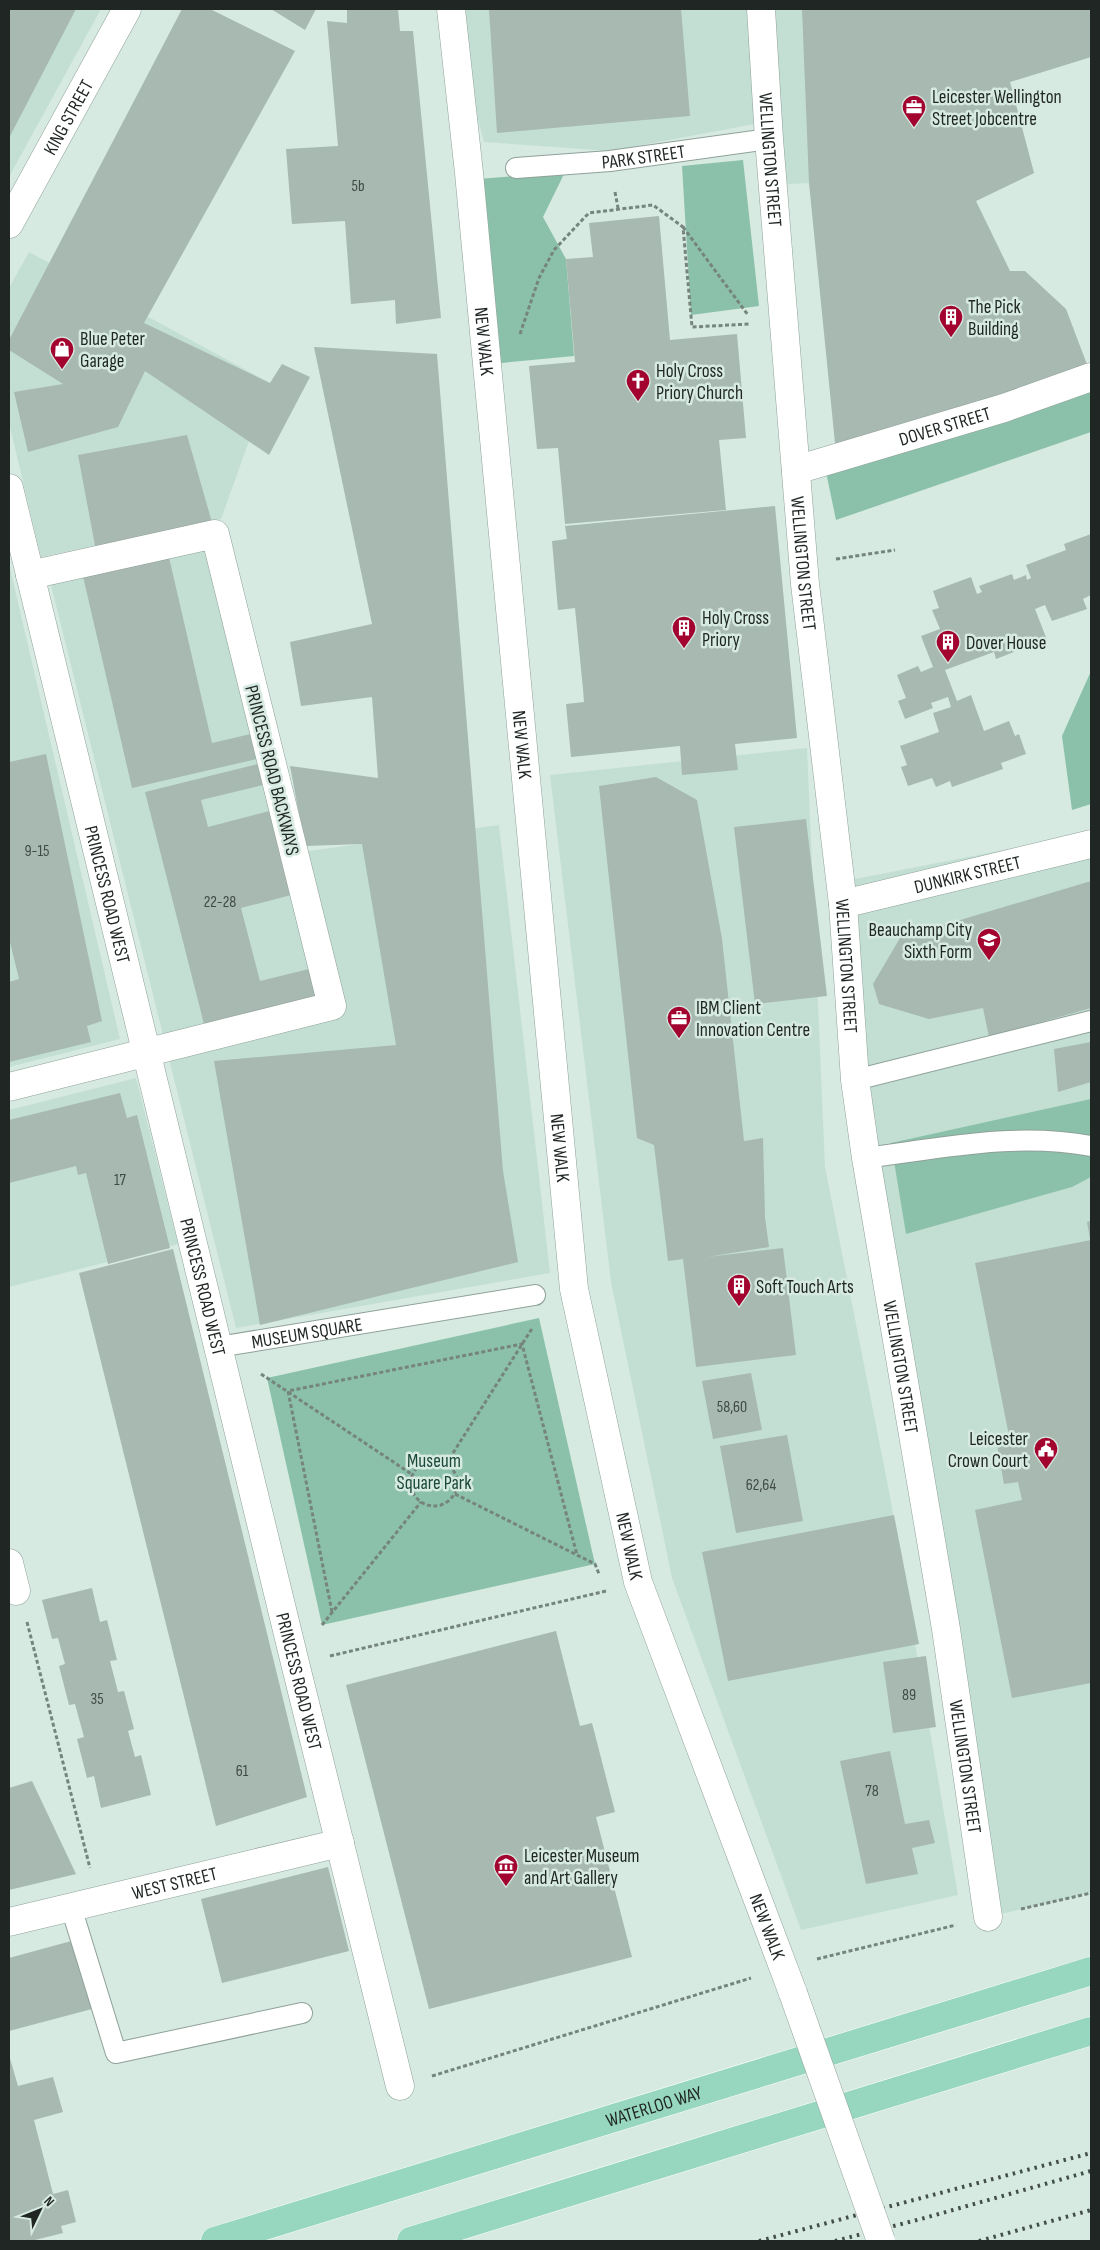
<svg xmlns="http://www.w3.org/2000/svg" width="1100" height="2250" font-family="'Sofia Sans Condensed',sans-serif">
  <style>
    .built { fill: #c3dfd3 }
    .green { fill: #8bc1ab }
    .building { fill: #a7b9b1 }
    .lines { fill: none; stroke-linecap: round; stroke-linejoin: round }
    .lane-casing { stroke: #8fa199; stroke-width: 22 }
    .street-casing { stroke: #8fa199; stroke-width: 29 }
    .primary-casing { stroke: #fff; stroke-width: 29 }
    .path { stroke: #76847e; stroke-width: 3; stroke-dasharray: 4 2.5; stroke-linecap: butt }
    .lane { stroke: #fff; stroke-width: 20 }
    .street { stroke: #fff; stroke-width: 28 }
    .primary { stroke: #97d6bf; stroke-width: 28 }
    .rail { stroke: #434d49; stroke-width: 4; stroke-dasharray: 2.5 5; stroke-linecap: butt }
    .street-bridge-casing { stroke: #8fa199; stroke-width: 29; stroke-linecap: butt }
    .street-bridge { stroke: #fff; stroke-width: 28 }
    .labels { text-anchor: middle; stroke-width: 5; stroke-linejoin: round; paint-order: stroke }
    .number-label { font-size: 16px; fill: #414b46 }
    .poi-label { font-size: 19px; fill: #1f2623; stroke: #d6eae1; text-anchor: start }
    .street-label { font-size: 19px; fill: #1f2623; stroke: #d6eae1 }
    .park-label { font-size: 19px; fill: #1b4939; stroke: #d6eae1 }
  </style>
  <rect width="100%" height="100%" fill="#d6eae1"/>
  <g class="built">
    <path d="M9,9H101L9,177Z"/>
    <path d="M451,9H1091V57L1010,82L1034,173L976,201L809,183L773,185L755,124L610,151L484,142L454,33Z"/>
    <path d="M29,252L270,383L221,519L41,557L9,423V288Z"/>
    <path d="M218,545L294,853L499,825L550,1273L236,1328L51,585Z"/>
    <path d="M9,564L120,1039L9,1067Z"/>
    <path d="M807,748L825,1167L889,1491L958,1895L801,1930L672,1578L611,1282L550,775Z"/>
    <path d="M1091,833V1893L988,1917L866,1158L850,880Z"/>
    <path d="M136,1078L178,1244L9,1287V1110Z"/>
  </g>
  <g class="green">
    <path d="M743,160L759,306L691,315L682,166Z"/>
    <path d="M565,172L543,217L566,259L574,356L501,363L478,179Z"/>
    <path d="M1091,386V432L836,520L826,472Z"/>
    <path d="M1091,671V804L1072,810L1062,736Z"/>
    <path d="M1091,1099V1177L1072,1187L906,1234L891,1143Z"/>
    <path d="M539,1318L595,1564L322,1625L267,1378Z"/>
  </g>
  <g class="building">
    <path d="M9,9H76L9,138Z"/>
    <path d="M182,9H210L295,51L144,323L270,383L282,364L310,377L269,455L145,371L118,427L28,452L14,392L63,384L9,350V340Z"/>
    <path d="M271,9H316L305,30Z"/>
    <path d="M347,9H398L400,31H413L441,318L396,324L395,300L351,304L345,221L292,224L286,149L338,146L327,21L347,23Z"/>
    <path d="M489,9H681L690,116L497,133Z"/>
    <path d="M802,9H1091V57L1010,82L1034,173L976,201L1010,271H1025L1066,309L1088,367L836,453L809,183Z"/>
    <path d="M659,216L670,340L737,334L746,438L719,440L726,510L565,524L558,448L537,449L529,366L575,362L566,259L593,257L589,223Z"/>
    <path d="M314,347L437,354L503,1171L518,1262L260,1325L214,1061L396,1045L362,844L305,846L290,766L378,778L372,697L301,706L290,642L372,624Z"/>
    <path d="M187,435L213,526L96,551L78,455Z"/>
    <path d="M775,506L797,738L735,744L738,770L682,775L680,746L571,757L566,704L584,702L583,689L575,608L558,610L552,541L567,539L565,526Z"/>
    <path d="M1091,534V595L1083,599L1087,609L1052,621L1045,605L1035,609L1047,640L1023,649L1018,637L1009,640L1014,652L996,659L994,652L945,670L957,701L971,695L984,731L1009,721L1015,736L1019,734L1026,754L1001,763L1003,769L952,787L950,781L936,787L932,778L908,786L901,767L907,765L900,746L939,732L933,713L951,707L948,697L931,703L933,708L905,719L898,701L906,698L897,675L918,666L921,672L933,667L921,636L940,629L932,610L939,608L933,591L971,577L977,594L982,592L979,586L1012,574L1014,580L1026,575L1027,580L1031,578L1026,565L1066,550L1064,544Z"/>
    <path d="M168,553L212,743L255,733L261,758L132,788L82,572Z"/>
    <path d="M46,754L102,1021L87,1026L91,1042L9,1062V982L19,979L9,938V762Z"/>
    <path d="M262,763L267,784L201,800L208,827L273,810L295,894L241,908L260,981L313,968L322,1003L206,1032L145,792Z"/>
    <path d="M656,777L697,800L722,939L744,1141L763,1138L765,1217L769,1247L707,1257L783,1248L796,1355L696,1367L683,1259L668,1261L654,1145L637,1138L599,786Z"/>
    <path d="M806,819L827,996L755,1004L734,827Z"/>
    <path d="M1091,881V1008L989,1037L983,1008L929,1019L879,1004L873,984L900,938Z"/>
    <path d="M1091,1042V1082L1058,1092L1054,1049Z"/>
    <path d="M120,1093L127,1118L137,1115L170,1248L108,1264L86,1173L78,1175L76,1166L9,1183V1120Z"/>
    <path d="M1091,1221V1239H1090L1087,1222Z"/>
    <path d="M1091,1240V1683L1012,1698L975,1510L1022,1500L1018,1482L1004,1484L996,1439L1009,1436L975,1263Z"/>
    <path d="M173,1249L307,1797L216,1826L79,1273Z"/>
    <path d="M751,1373L762,1430L713,1439L702,1381Z"/>
    <path d="M787,1435L803,1521L736,1533L720,1446Z"/>
    <path d="M894,1515L919,1644L728,1681L702,1552Z"/>
    <path d="M92,1588L100,1622L107,1620L117,1660L110,1661L118,1692L124,1691L134,1729L128,1731L135,1757L141,1755L151,1795L101,1808L94,1776L87,1778L77,1739L84,1737L75,1704L69,1705L59,1666L65,1664L58,1638L52,1639L42,1600Z"/>
    <path d="M556,1631L580,1726L592,1723L615,1812L596,1817L632,1957L429,2009L346,1685Z"/>
    <path d="M926,1656L936,1727L893,1733L883,1662Z"/>
    <path d="M890,1751L905,1824L929,1820L935,1843L912,1848L918,1874L866,1884L840,1761Z"/>
    <path d="M32,1781L76,1874L9,1890V1788Z"/>
    <path d="M328,1867L349,1951L222,1983L201,1899Z"/>
    <path d="M75,1940L92,2009L9,2031V1958Z"/>
    <path d="M9,2055L18,2086L53,2077L63,2112L34,2120L53,2194L68,2190L76,2222L61,2226L63,2233L31,2241H9Z"/>
  </g>
  <g class="lines">
    <defs>
      <g id="lane">
        <path id="s1" d="M516,168L610,161L769,139"/>
        <path d="M855,1080L1091,1021"/>
        <path d="M866,1158C942,1148 1015,1132 1091,1146"/>
        <path id="s2" d="M218,1347L535,1295"/>
        <path d="M71,1907L116,2053L302,2013"/>
      </g>
      <g id="street">
        <path id="s3" d="M451,9L469,173L574,1289L638,1582L793,1993"/>
        <path id="s4" d="M761,9L769,139L805,584L843,904L855,1080L866,1158L946,1629L988,1917"/>
        <path id="s5" d="M9,224L127,9"/>
        <path id="s6" d="M796,470L1004,408L1091,377"/>
        <path id="s7" d="M9,488L296,1667L400,2086"/>
        <path id="s8" d="M843,904L1091,844"/>
        <path d="M9,1087L332,1006L215,534L30,575"/>
        <path d="M9,1563L16,1591"/>
        <path id="s9" d="M9,1922L340,1843"/>
      </g>
      <g id="primary">
        <path id="s10" d="M215,2241L1091,1971"/>
        <path d="M411,2241L1091,2031"/>
      </g>
    </defs>
    <use href="#lane" class="lane-casing"/>
    <use href="#street" class="street-casing"/>
    <use href="#primary" class="primary-casing"/>
    <g class="path">
      <path d="M615,192L618,208"/>
      <path d="M683,227L748,315"/>
      <path d="M520,334L539,278L554,250L584,218L589,213L653,205L683,227L692,327L750,324"/>
      <path d="M836,559L895,550"/>
      <path d="M261,1374L413,1475"/>
      <circle cx="434" cy="1483" r="23"/>
      <path d="M446,1464L533,1327"/>
      <path d="M953,1466L999,1458"/>
      <path d="M455,1494L595,1564L599,1574"/>
      <path d="M332,1612L288,1391L522,1344L577,1555"/>
      <path d="M27,1622L90,1868"/>
      <path d="M322,1625L421,1502"/>
      <path d="M330,1656L606,1591"/>
      <path d="M1021,1909L1091,1893"/>
      <path d="M817,1959L956,1925"/>
      <path d="M432,2076L751,1978"/>
    </g>
    <use href="#lane" class="lane"/>
    <use href="#street" class="street"/>
    <use href="#primary" class="primary"/>
    <g class="rail">
      <path d="M759,2241L1091,2153"/>
      <path d="M835,2241L921,2219L1091,2171"/>
      <path d="M979,2241L1091,2210"/>
    </g>
    <defs>
      <path id="street-bridge" d="M793,1993L881,2241"/>
    </defs>
    <use href="#street-bridge" class="street-bridge-casing"/>
    <use href="#street-bridge" class="street-bridge"/>
  </g>
  <defs>
    <symbol id="office-pin" viewBox="-11 -11 22 30"><path d="M0 17L-7.5 6A9.5 9.5 0 1 1 7.5 6Z" fill="#a2032f" stroke="#d6eae1"/><path d="M-6-3h4V-5.5h4V-3h4V5H-6ZM-1-4.5V-3h2v-1.5ZM-6 0V1H6V0Z" fill="#fff"/></symbol>
    <symbol id="building-pin" viewBox="-11 -11 22 30"><path d="M0 17L-7.5 6A9.5 9.5 0 1 1 7.5 6Z" fill="#a2032f" stroke="#d6eae1"/><path d="M-4-6H4V6H1V3H-1V6H-4ZM-2.5-4.3h1.7v1.8h-1.7ZM.8-4.3h1.7v1.8H.8ZM-2.5-1h1.7V.8h-1.7ZM.8-1h1.7V.8H.8Z" fill="#fff"/></symbol>
    <symbol id="shop-pin" viewBox="-11 -11 22 30"><path d="M0 17L-7.5 6A9.5 9.5 0 1 1 7.5 6Z" fill="#a2032f" stroke="#d6eae1"/><path d="M-5-2.5h2.3a2.7 3.5 0 0 1 5.4 0H5L5.5 6h-11ZM-1.5-2.5h3a1.5 2.3 0 0 0-3 0Z" fill="#fff"/></symbol>
    <symbol id="church-pin" viewBox="-11 -11 22 30"><path d="M0 17L-7.5 6A9.5 9.5 0 1 1 7.5 6Z" fill="#a2032f" stroke="#d6eae1"/><path d="M-1.2-6h2.4v3.5h3.3v2.4h-3.3V6h-2.4V-.1h-3.3v-2.4h3.3Z" fill="#fff"/></symbol>
    <symbol id="university-pin" viewBox="-11 -11 22 30"><path d="M0 17L-7.5 6A9.5 9.5 0 1 1 7.5 6Z" fill="#a2032f" stroke="#d6eae1"/><path d="M0-5L7-2L0 1L-7-2ZM-4 1L0 2.5L4 1V4Q0 6-4 4Z" fill="#fff"/></symbol>
    <symbol id="civic-pin" viewBox="-11 -11 22 30"><path d="M0 17L-7.5 6A9.5 9.5 0 1 1 7.5 6Z" fill="#a2032f" stroke="#d6eae1"/><path d="M-.6-6.5H3V-4.5H.6V-3L4-1V1h2V6H-6V1h2V-1L-.6-3ZM-1.2 2.5V6h2.4V2.5Z" fill="#fff"/></symbol>
    <symbol id="museum-pin" viewBox="-11 -11 22 30"><path d="M0 17L-7.5 6A9.5 9.5 0 1 1 7.5 6Z" fill="#a2032f" stroke="#d6eae1"/><path d="M0-6L6-3V-2H-6V-3ZM-5-1h2V3h-2ZM-1-1h2V3h-2ZM3-1h2V3H3ZM-6 4H6V6H-6Z" fill="#fff"/></symbol>
  </defs>
  <g fill-rule="evenodd">
    <use href="#office-pin" x="900" y="93" width="28" height="38"/>
    <use href="#building-pin" x="937" y="303" width="28" height="38"/>
    <use href="#shop-pin" x="48" y="335" width="28" height="38"/>
    <use href="#church-pin" x="624" y="367" width="28" height="38"/>
    <use href="#building-pin" x="670" y="614" width="28" height="38"/>
    <use href="#building-pin" x="934" y="628" width="28" height="38"/>
    <use href="#university-pin" x="975" y="926" width="28" height="38"/>
    <use href="#office-pin" x="665" y="1004" width="28" height="38"/>
    <use href="#building-pin" x="725" y="1272" width="28" height="38"/>
    <use href="#civic-pin" x="1032" y="1435" width="28" height="38"/>
    <use href="#museum-pin" x="492" y="1852" width="28" height="38"/>
  </g>
  <g class="labels">
    <g class="number-label">
      <text x="358" y="191">5b</text>
      <text x="37" y="856">9-15</text>
      <text x="220" y="907">22-28</text>
      <text x="120" y="1185">17</text>
      <text x="732" y="1412">58,60</text>
      <text x="761" y="1490">62,64</text>
      <text x="909" y="1700">89</text>
      <text x="97" y="1704">35</text>
      <text x="242" y="1776">61</text>
      <text x="872" y="1796">78</text>
    </g>
    <g class="poi-label">
      <text x="932" y="103">Leicester Wellington<tspan x="932" dy="22">Street Jobcentre</tspan></text>
      <text x="968" y="313">The Pick<tspan x="968" dy="22">Building</tspan></text>
      <text x="80" y="345">Blue Peter<tspan x="80" dy="22">Garage</tspan></text>
      <text x="656" y="377">Holy Cross<tspan x="656" dy="22">Priory Church</tspan></text>
      <text x="702" y="624">Holy Cross<tspan x="702" dy="22">Priory</tspan></text>
      <text x="966" y="649">Dover House</text>
      <text x="972" y="936" text-anchor="end">Beauchamp City<tspan x="972" dy="22">Sixth Form</tspan></text>
      <text x="696" y="1014">IBM Client<tspan x="696" dy="22">Innovation Centre</tspan></text>
      <text x="756" y="1293">Soft Touch Arts</text>
      <text x="1028" y="1445" text-anchor="end">Leicester<tspan x="1028" dy="22">Crown Court</tspan></text>
      <text x="524" y="1862">Leicester Museum<tspan x="524" dy="22">and Art Gallery</tspan></text>
    </g>
    <g class="street-label">
      <text dy="7" stroke="none"><textPath href="#s5" startOffset="122">KING STREET</textPath></text>
      <text dy="7" stroke="none"><textPath href="#s1" startOffset="128">PARK STREET</textPath></text>
      <text dy="7" stroke="none"><textPath href="#s4" startOffset="151">WELLINGTON STREET</textPath></text>
      <text dy="7" stroke="none"><textPath href="#s3" startOffset="334">NEW WALK</textPath></text>
      <text dy="7" stroke="none"><textPath href="#s6" startOffset="155">DOVER STREET</textPath></text>
      <text dy="7" stroke="none"><textPath href="#s4" startOffset="556">WELLINGTON STREET</textPath></text>
      <text dy="7" stroke="none"><textPath href="#s3" startOffset="739">NEW WALK</textPath></text>
      <text transform="translate(273 770) rotate(76)" y="7">PRINCESS ROAD BACKWAYS</text>
      <text dy="7" stroke="none"><textPath href="#s8" startOffset="128">DUNKIRK STREET</textPath></text>
      <text dy="7" stroke="none"><textPath href="#s7" startOffset="418">PRINCESS ROAD WEST</textPath></text>
      <text dy="7" stroke="none"><textPath href="#s4" startOffset="961">WELLINGTON STREET</textPath></text>
      <text dy="7" stroke="none"><textPath href="#s3" startOffset="1144">NEW WALK</textPath></text>
      <text dy="7" stroke="none"><textPath href="#s7" startOffset="822">PRINCESS ROAD WEST</textPath></text>
      <text dy="7" stroke="none"><textPath href="#s2" startOffset="90">MUSEUM SQUARE</textPath></text>
      <text dy="7" stroke="none"><textPath href="#s4" startOffset="1366">WELLINGTON STREET</textPath></text>
      <text dy="7" stroke="none"><textPath href="#s3" startOffset="1549">NEW WALK</textPath></text>
      <text dy="7" stroke="none"><textPath href="#s7" startOffset="1228">PRINCESS ROAD WEST</textPath></text>
      <text dy="7" stroke="none"><textPath href="#s4" startOffset="1771">WELLINGTON STREET</textPath></text>
      <text dy="7" stroke="none"><textPath href="#s9" startOffset="170">WEST STREET</textPath></text>
      <text dy="7" stroke="none"><textPath href="#s3" startOffset="1954">NEW WALK</textPath></text>
      <text dy="7" stroke="none"><textPath href="#s10" startOffset="459">WATERLOO WAY</textPath></text>
    </g>
    <g class="park-label">
      <text x="434" y="1467">Museum<tspan x="434" dy="22">Square Park</tspan></text>
    </g>
  </g>
  <rect width="1100" height="2250" fill="none" stroke="#1f2623" stroke-width="20"/>
  <g transform="translate(40 2210) rotate(47)" stroke="#d6eae1" stroke-width="4" paint-order="stroke">
  <path d="M0-4L9 19L0 12L-9 19Z" fill="#1f2623"/>
  <text y="-8" font-size="14" font-weight="bold" text-anchor="middle" fill="#1f2623">N</text>
  </g>
</svg>
